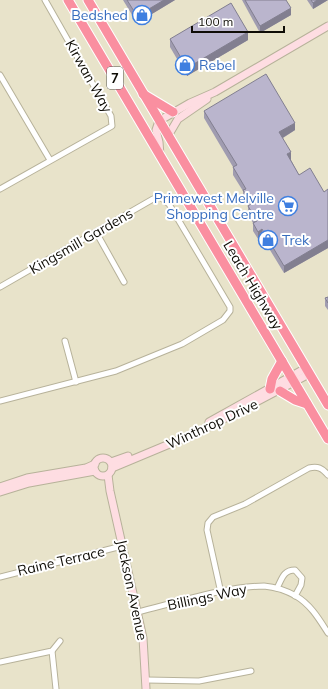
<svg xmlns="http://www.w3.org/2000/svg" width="328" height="689" font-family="Mulish,sans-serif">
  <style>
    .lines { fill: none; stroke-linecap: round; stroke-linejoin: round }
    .street-casing { stroke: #b7b29a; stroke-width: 7 }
    .secondary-casing { stroke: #b7b29a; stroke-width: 9 }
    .highway-casing { stroke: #fff; stroke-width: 11 }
    .street { stroke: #fff; stroke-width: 5 }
    .secondary { stroke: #fedde2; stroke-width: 7 }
    .highway { stroke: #fa8fa0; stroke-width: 9 }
    .wall { fill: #a09cb0 }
    .shaded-wall { fill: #827f90 }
    .building { fill: #bab5cd; stroke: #827f90 }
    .labels { text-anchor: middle; stroke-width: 4; stroke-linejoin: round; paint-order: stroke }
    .shield { fill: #fff; stroke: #575651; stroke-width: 1 }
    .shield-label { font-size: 13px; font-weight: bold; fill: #0f0d06 }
    .shop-label { font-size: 14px; fill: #366cbe; stroke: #fff; text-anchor: end }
    .street-label { font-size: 14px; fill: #0f0d06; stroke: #fff }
  </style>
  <rect width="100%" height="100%" fill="#e8e3ca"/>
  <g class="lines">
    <defs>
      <g id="street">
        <path d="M0,75L50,160"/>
        <path d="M0,189L112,126L111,116L45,0"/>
        <path d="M96,232L124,282"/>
        <path d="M0,287L153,199L160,197L169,204L230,307V311L223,320L182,344L116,371L0,401"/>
        <path d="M65,341L76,382"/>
        <path d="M0,577L122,546"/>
        <path d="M277,588C282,579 283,570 295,570L302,578L301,585L295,596"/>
        <path d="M221,593L207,530L208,523L213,517L245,504L309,468C318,466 322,468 328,475"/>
        <path d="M138,612C174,603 228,586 264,586C275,587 287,591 296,596C311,605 319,619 328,633"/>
        <path d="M52,651L56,689"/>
        <path d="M0,662L52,651L60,641"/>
        <path d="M147,680L199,681L251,671"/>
      </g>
      <g id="secondary">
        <path d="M168,136L178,119L207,99"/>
        <path d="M160,155L159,142L156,130L158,124L164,118L190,103L215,92L328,26"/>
        <path d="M209,422L306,368"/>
        <circle cx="103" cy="467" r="9"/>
        <path d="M111,462L128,456"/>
        <path d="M112,468L203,430L309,374"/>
        <path d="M108,475L110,491L143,638L146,689"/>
        <path d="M0,487L27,478L86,468L95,464"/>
        <path d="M0,492L29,483L95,471"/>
      </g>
      <g id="highway">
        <path d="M68,0L328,439"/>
        <path d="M88,0L328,405"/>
        <path d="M143,94L173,112"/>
        <path d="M270,389L272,379L282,361"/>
        <path d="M280,391L295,400L307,404"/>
      </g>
    </defs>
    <use href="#street" class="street-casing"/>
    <use href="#secondary" class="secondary-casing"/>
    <use href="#highway" class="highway-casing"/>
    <use href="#street" class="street"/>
    <use href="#secondary" class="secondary"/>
    <use href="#highway" class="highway"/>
  </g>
  <g class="wall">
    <path d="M123,0H175L137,23Z"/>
    <path d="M242,0H286L291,15L260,33Z"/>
    <path d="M307,0H328L313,9Z"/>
    <path d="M170,39L248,40L187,76L170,47Z"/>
    <path d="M204,111L295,130L283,138L291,160L299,175L324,192L328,189V248L284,273L262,237L258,239L253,231V223L248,214V206L243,198V191L233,175V167L204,118Z"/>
    <path d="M328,297V310L325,306V298Z"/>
  </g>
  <g class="shaded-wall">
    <path d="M164,0H175L137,23V16Z"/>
    <path d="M317,0H328L313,9V3Z"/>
    <path d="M291,8V15L260,33V26Z"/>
    <path d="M248,32V40L187,76V68Z"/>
    <path d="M295,123V130L279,140V132Z"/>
    <path d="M291,152V160L287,162V154Z"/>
    <path d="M262,229V237L258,239V232Z"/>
    <path d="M328,240V248L284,273V266Z"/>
  </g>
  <g class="building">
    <path d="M127,0H164L137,16Z"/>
    <path d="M245,0H286L291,8L260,26Z"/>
    <path d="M311,0H317L313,3Z"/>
    <path d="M231,3L248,32L187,68L170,39Z"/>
    <path d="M266,74L295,123L279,132L291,152L287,154L299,175L310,168L324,192L328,189V240L284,266L262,229L258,232L253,223L257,221L248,206L251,204L243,190L246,189L233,167L237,165L204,111Z"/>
    <path d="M328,297V303L325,298Z"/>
  </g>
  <defs>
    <symbol id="shop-ring" viewBox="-11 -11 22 22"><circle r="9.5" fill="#fff" stroke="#3f7fe0" stroke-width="1.5"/><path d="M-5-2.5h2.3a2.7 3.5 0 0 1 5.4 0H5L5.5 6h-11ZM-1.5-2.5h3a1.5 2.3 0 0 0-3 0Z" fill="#3f7fe0"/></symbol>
    <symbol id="supermarket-ring" viewBox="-11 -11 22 22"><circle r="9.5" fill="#fff" stroke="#3f7fe0" stroke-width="1.5"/><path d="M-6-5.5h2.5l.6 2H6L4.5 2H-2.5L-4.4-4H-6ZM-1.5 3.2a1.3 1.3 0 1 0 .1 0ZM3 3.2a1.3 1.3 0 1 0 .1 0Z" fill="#3f7fe0"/></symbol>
  </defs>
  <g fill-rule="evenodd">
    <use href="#shop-ring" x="131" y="4" width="22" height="22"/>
    <use href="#shop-ring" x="174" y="54" width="22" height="22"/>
    <use href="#supermarket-ring" x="277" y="195" width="22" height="22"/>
    <use href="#shop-ring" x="257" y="229" width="22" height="22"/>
  </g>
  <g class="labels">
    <rect class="shield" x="107" y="67" width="16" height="22" rx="3"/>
    <g class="shield-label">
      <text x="115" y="83">7</text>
    </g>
    <g class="shop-label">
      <text x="128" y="20">Bedshed</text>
      <text x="199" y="70" text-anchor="start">Rebel</text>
      <text x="274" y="203">Primewest Melville<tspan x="274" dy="16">Shopping Centre</tspan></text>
      <text x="282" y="245" text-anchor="start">Trek</text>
    </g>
    <g class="street-label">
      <text transform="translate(89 76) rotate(61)" y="5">Kirwan Way</text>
      <text transform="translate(81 241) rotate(-30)" y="5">Kingsmill Gardens</text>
      <text transform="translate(253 285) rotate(59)" y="5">Leach Highway</text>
      <text transform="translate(212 424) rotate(-25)" y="5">Winthrop Drive</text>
      <text transform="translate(61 561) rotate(-13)" y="5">Raine Terrace</text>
      <text transform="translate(132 590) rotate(78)" y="5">Jackson Avenue</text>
      <text transform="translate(207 597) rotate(-12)" y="5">Billings Way</text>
    </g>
  </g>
  <path d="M192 26v6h92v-6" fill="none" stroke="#0f0d06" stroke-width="2"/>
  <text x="198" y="26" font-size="12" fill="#0f0d06" stroke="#ffffff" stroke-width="3" paint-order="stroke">100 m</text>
</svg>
